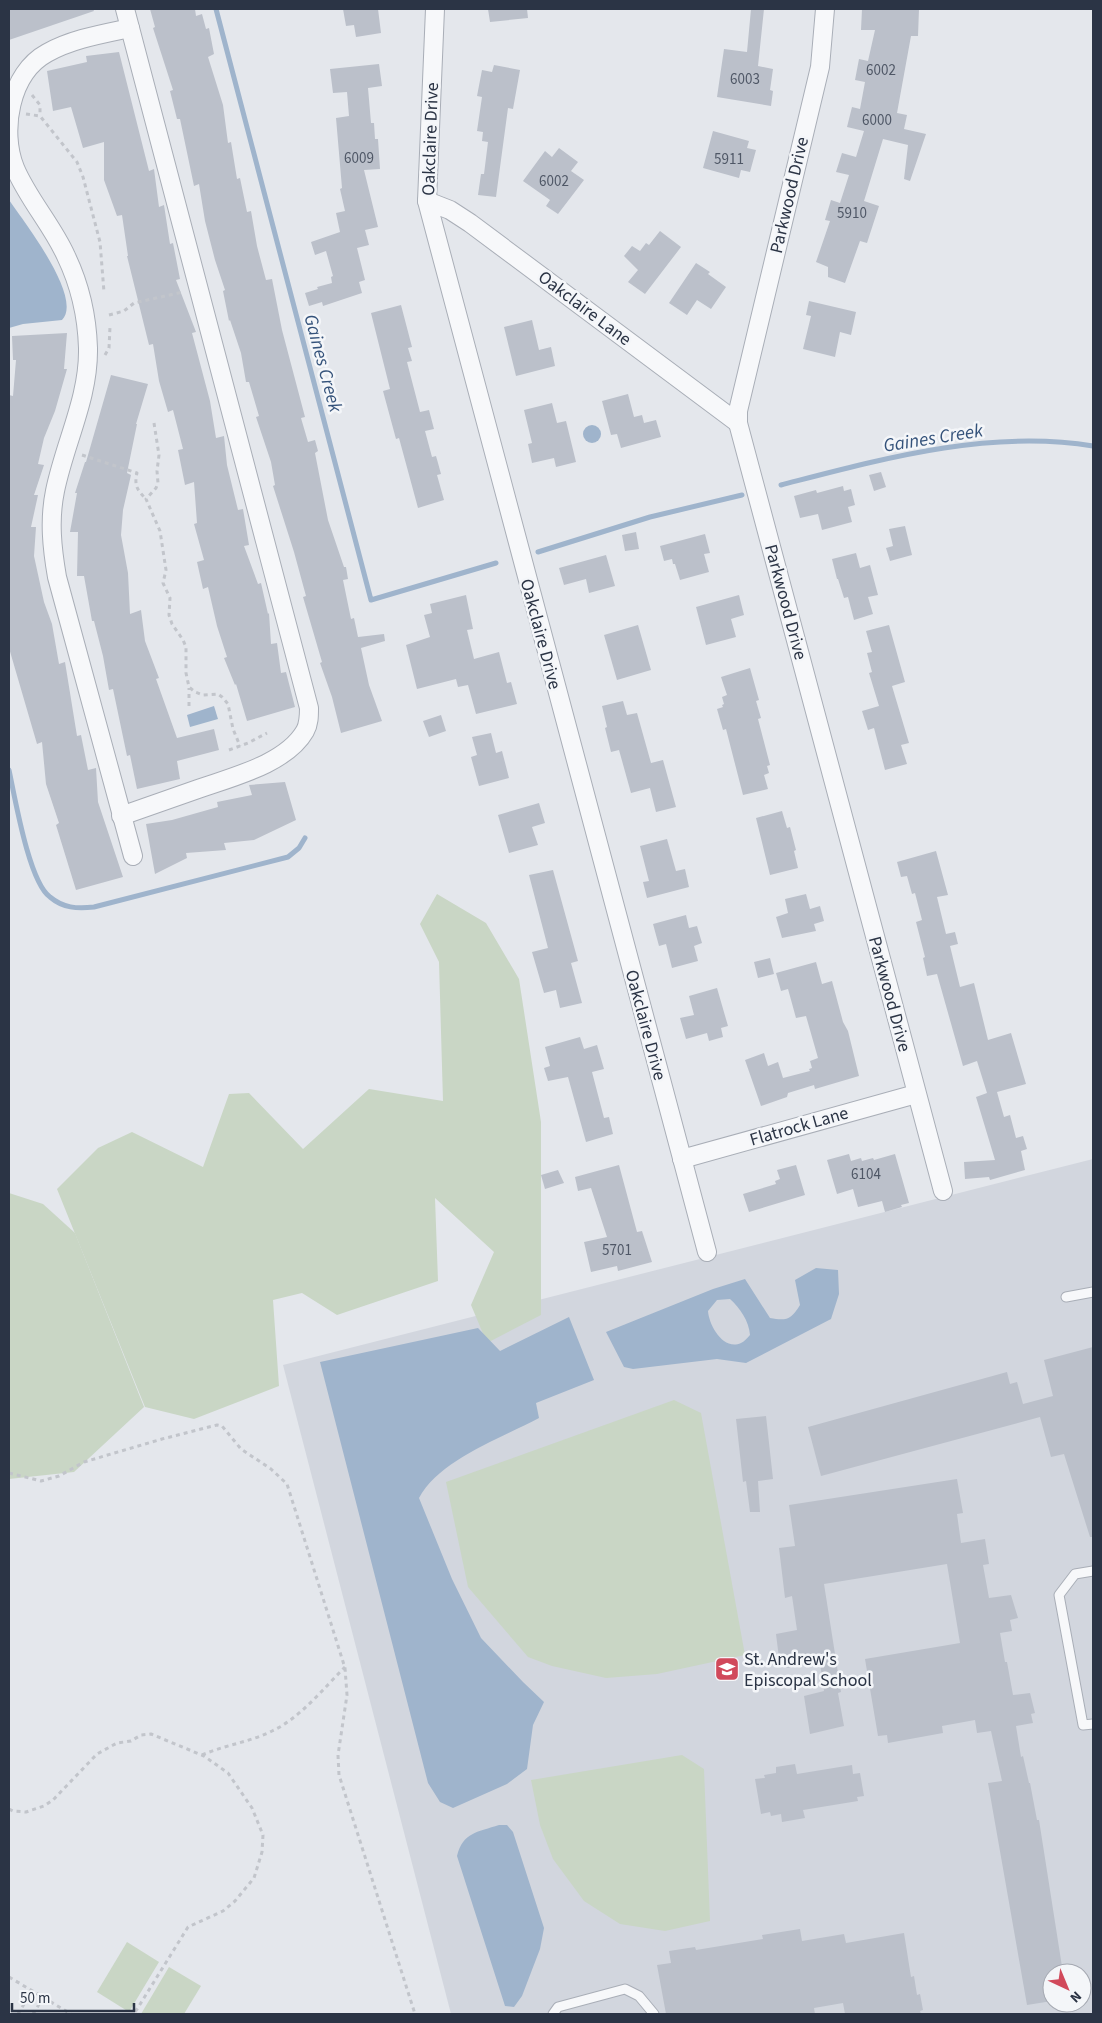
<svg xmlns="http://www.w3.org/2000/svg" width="1102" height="2023" font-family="'Source Sans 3',sans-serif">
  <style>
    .built { fill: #d2d6de; fill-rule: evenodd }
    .green { fill: #c9d6c5 }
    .water { fill: #9fb4cc; fill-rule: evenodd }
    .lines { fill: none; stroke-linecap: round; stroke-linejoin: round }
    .stream { stroke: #9fb4cc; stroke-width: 5 }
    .building { fill: #bbc0ca }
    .lane-casing { stroke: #a9aeb7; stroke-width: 11 }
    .street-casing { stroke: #a9aeb7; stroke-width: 20 }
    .path { stroke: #c2c5cb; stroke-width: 3; stroke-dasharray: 4 4; stroke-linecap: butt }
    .lane { stroke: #f7f8fa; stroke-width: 9 }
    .street { stroke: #f7f8fa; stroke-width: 18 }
    .labels { text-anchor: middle; stroke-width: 5; stroke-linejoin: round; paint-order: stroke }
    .number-label { font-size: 15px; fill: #4f5766 }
    .street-label { font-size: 18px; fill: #2b3445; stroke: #f4f6f9 }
    .poi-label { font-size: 18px; fill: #2b3445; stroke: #f4f6f9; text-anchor: start }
    .water-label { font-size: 19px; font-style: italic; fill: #34527a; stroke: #f4f6f9 }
  </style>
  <rect width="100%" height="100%" fill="#e4e7ec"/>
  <path class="built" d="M1093,1159V2014H451L283,1365ZM1052,1973H1082V2003H1052Z"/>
  <g class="green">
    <path d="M437,894L486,923L519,979L541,1122V1315L487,1343L471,1305L494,1252L435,1198L438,1281L337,1315L302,1293L273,1300L279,1386L194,1419L145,1407L57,1189L98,1148L132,1132L203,1167L229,1094L249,1093L303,1149L369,1089L443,1101L439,962L420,924Z"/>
    <path d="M9,1193L43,1204L75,1233L144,1407L74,1472L9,1479Z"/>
    <path d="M674,1400L701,1413L745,1655L657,1674L606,1678L552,1666L528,1657L468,1587L446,1482Z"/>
    <path d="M682,1755L704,1769L710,1921L665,1931L620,1924L584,1901L553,1859L540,1825L531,1780Z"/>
    <path d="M127,1942L159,1962L129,2012L97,1992Z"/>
    <path d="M169,1967L201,1986L184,2014H141Z"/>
  </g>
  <g class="water">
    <path d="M9,200C22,219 84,298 62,320L23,324L9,328Z"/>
    <circle cx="592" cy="434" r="9"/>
    <path d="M214,706L218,719L190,727L187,715Z"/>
    <path d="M816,1268L838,1270L839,1294L831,1319L746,1363L717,1359L633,1369L624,1367L606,1332L713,1289L745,1279L770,1318C786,1321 791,1320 800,1305L795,1280ZM730,1299C740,1308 749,1321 750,1335C747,1338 744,1342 741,1343C723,1351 709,1325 708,1311L717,1300Z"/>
    <path d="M569,1317L594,1380L536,1403L539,1418C501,1438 439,1460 419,1498L452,1579L481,1638L523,1682L544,1702L533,1725L527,1769L507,1784L453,1808L440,1802L428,1783L320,1362L478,1328L500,1351Z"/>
    <path d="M499,1825H507L513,1832L544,1928L540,1949L522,1996L514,2007L505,2006L457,1856C463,1832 478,1832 499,1825Z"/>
  </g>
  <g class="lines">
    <g class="stream">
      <path d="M216,9L371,600L496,563"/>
      <path d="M781,485C882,459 988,429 1093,446"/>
      <path d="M538,552L650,517L742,495"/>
      <path d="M9,770C15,798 29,882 50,897C63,908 77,909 94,907L288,857L299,848L305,838"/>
    </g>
  </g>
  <g class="building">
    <path d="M9,9H93L94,11L9,40Z"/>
    <path d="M150,9H195L196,16L202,14L206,29L209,28L214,54L208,57L223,105L228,143L231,142L237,179L240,178L247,212L251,211L257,246L266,280L272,279L282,330L305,417L301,418L308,442L315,440L318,451L315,453L328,520L344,567H346L348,579L343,580L351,619L354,618L358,637L384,634L385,641L361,648L369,685L382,721L341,733L332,697L320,663L322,662L303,597L306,596L294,552L273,486L275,485L271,462L256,417L259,416L249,382H246L241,353L230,320L229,321L223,291L225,290L215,260L205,221L199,184L194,186L180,119H177L170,91L173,90L153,28L155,27Z"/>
    <path d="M343,9H378L381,33L356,37L354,25L346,26Z"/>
    <path d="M488,9H527L528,18L490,22Z"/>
    <path d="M751,9H764L758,66L773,69L770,90L773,91L771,106L717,97L724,49L747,52Z"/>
    <path d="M862,9H919L918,36H911L897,113L907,115L904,129L926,134L910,181L904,179L908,145L883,139L864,201L879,206L867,243L860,241L845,283L828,277V267L816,262L830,221L825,220L831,200L840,203L849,175L836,172L842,153L856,157L864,131L847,127L852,107L860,109L865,82L855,80L859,59L868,61L875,30H861Z"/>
    <path d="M119,52L149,171L154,169L159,207L164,205L170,244L173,243L180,279L176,280L196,332L192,333L210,401L216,438L224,436L227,465L238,510L243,509L249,545L244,546L258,584L261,583L268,614L269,613L271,644L277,643L281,673L286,672L295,707L247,721L236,684L235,685L224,658L227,657L217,626L208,587L203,589L197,562L204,560L194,524L197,523L194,482L185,485L178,450L183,449L173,410L168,412L159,381L153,344L149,345L127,256H128L122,215L117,216L104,180V142L83,148L71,107L53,111L47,71L87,62L86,56Z"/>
    <path d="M379,64L382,86L368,88L371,123H374L375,139H378L380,169L364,170L378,227L365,230L369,245L357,248L365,280L359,282L362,293L323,306L322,302L309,306L305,293L318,289L317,287L332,283L331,277L333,276L326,251L315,255L311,242L340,232L336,213L345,211L340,189L342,188L336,118L349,116L347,92L333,93L330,69Z"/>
    <path d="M494,65L520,70L513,109L508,108L496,197L478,195L481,174H484L488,142L482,141L483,132L477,131L482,97L477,96L482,70L492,72Z"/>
    <path d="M713,131L749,141L747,148L756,150L750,172L741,170L739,178L703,168Z"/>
    <path d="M559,148L578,162L571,171L584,180L558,214L546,206L550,200L523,181L545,151L552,157Z"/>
    <path d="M660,231L681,247L645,294L628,282L638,270L624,256L632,246L640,251L646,243L649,245Z"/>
    <path d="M696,263L710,272L708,274L726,287L711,309L697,300L687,315L669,303Z"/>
    <path d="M809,301L856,312L851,335L840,332L835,357L803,349L811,316L806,315Z"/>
    <path d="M401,305L412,347L408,348L412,361L407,362L420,412L429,410L434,429L425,431L432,457L436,456L438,463L441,474L437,475L444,500L418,508L399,438L396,439L383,391L390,389L371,313Z"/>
    <path d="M532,320L539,350L551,347L555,366L516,376L504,327Z"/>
    <path d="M67,333L64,369H67L55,411L44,438L38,464L44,465L34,495H38L31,527H36L34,556L44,602L52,624L59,664L65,662L77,736L81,735L88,770L96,768L98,802L123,877L76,890L56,825L59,823L46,784L42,742L37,744L9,648V395L13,396L16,360H13L12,336Z"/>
    <path d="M111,375L148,384L136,424H137L127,473L131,475L123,510L121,535L128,573L130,614L141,610L145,641L159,678L156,679L177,738L214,729L219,750L177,761L180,779L137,789L130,755L127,756L113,689L109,690L103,656L94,621H92L84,576H77L78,532H70L77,493H75L85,462H86Z"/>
    <path d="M628,394L634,417L642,415L644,423L656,420L661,437L621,448L617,434L611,435L602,401Z"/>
    <path d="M552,403L557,423L566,421L576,462L556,467L554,458L532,463L528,444L532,443L524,410Z"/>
    <path d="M881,472L886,487L874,491L869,475Z"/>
    <path d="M843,486L844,491L851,489L855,505L848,507L852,522L822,530L818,514L800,518L794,496L816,490L817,493Z"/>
    <path d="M905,526L912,555L890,561L886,548L893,546L889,529Z"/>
    <path d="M636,532L639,549L625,551L622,535Z"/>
    <path d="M705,534L710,553L704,554L709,572L680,580L675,564H673L672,559L664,561L660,546Z"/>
    <path d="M856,553L860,568L870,565L878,595L868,597L873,614L854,620L848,597L844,598L838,579H837L832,559Z"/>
    <path d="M606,555L615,586L589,593L586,579L564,585L559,568Z"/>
    <path d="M466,595L473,629L467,630L474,659L499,652L507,683L511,682L517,704L476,714L468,685L458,687L456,679L417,689L406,645L430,637L424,615L432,613L430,604Z"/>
    <path d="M739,595L744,615L731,619L736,637L706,645L696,607Z"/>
    <path d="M638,625L651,670L617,680L604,635Z"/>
    <path d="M889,625L905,682L892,686L909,743L901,745L907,764L885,770L874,728L868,730L862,711L879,706L869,673L872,672L867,653L872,652L866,631Z"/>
    <path d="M750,668L759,700L756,701L761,718L758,719L770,765L767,766L769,773L764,775L768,789L743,795L726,729L723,730L717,709L723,707L722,705L724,704L722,697L727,695L721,677Z"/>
    <path d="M623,701L627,715L637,713L651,763L663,760L676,807L656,812L650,788L631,793L619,750L611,752L605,728L607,727L602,706Z"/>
    <path d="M441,715L446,731L429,737L423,721Z"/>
    <path d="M491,733L496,753L502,751L509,778L479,786L471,757L477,755L472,737Z"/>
    <path d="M285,782L296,820L254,840L224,843L226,850L186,853L187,858L155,874L146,824L172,820L218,807L217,802L252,795L249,785Z"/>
    <path d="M539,803L545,823L532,827L538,845L509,853L498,815Z"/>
    <path d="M782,811L787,828L790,827L796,850L794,851L798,868L770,875L756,818Z"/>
    <path d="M667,839L676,871L685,869L689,887L647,898L643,882L649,881L640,846Z"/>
    <path d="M936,851L948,895L937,897L946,934L955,932L958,944L950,946L960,987L974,983L988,1040L1011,1033L1026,1084L997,1092L1004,1117L1010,1115L1016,1138L1023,1136L1027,1149L1021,1151L1025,1170L990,1180L989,1177L965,1179L964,1162L995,1160L976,1097L987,1093L977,1061L963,1066L937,974L927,976L923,958L925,957L916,922L922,920L915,893L912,894L907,876L901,877L897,862Z"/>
    <path d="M553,870L578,961L571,963L582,1003L560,1008L556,990L544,993L532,952L548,948L529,875Z"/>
    <path d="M806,894L810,909L820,906L824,921L814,924L816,931L782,938L776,917L788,913L785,899Z"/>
    <path d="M686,915L689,928L697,926L702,943L694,946L698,961L672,968L666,944L659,946L653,924Z"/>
    <path d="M770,958L774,974L758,978L754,962Z"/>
    <path d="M816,962L822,984L832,981L843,1022L848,1031L859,1076L815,1089L814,1085L788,1093L787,1097L761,1106L745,1060L764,1053L768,1066L778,1062L783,1078L810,1071L809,1069L812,1068L810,1061L818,1058L806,1016L796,1018L788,989L781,991L776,973Z"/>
    <path d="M717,988L728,1026L721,1028L723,1037L709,1041L707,1033L686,1039L680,1018L694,1015L689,996Z"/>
    <path d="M580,1037L584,1049L597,1045L604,1069L592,1072L604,1118L609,1117L613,1134L586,1142L568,1077L548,1081L544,1068L550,1066L545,1047Z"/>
    <path d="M849,1154L851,1161L861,1158L862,1161L873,1158L874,1160L895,1154L909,1203L901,1205L902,1207L885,1212L882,1201L858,1207L853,1189L837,1194L827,1160Z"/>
    <path d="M619,1165L637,1232L642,1231L652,1262L618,1271L617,1266L591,1272L584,1242L607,1237L591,1188L578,1191L575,1177Z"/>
    <path d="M796,1165L805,1195L749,1212L743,1194L776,1184L775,1181L780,1179L777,1170Z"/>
    <path d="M558,1170L564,1183L545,1189L541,1175Z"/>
    <path d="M1093,1347V1537H1090L1064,1454L1051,1457L1040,1417L821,1476L808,1427L1007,1372L1010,1384L1017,1382L1023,1404L1053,1396L1044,1360Z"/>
    <path d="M766,1416L773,1479L758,1481L760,1512H750L746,1481L743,1482L736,1419Z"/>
    <path d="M957,1479L963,1513L957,1514L961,1543L985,1539L989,1564L983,1565L989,1598L1011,1595L1018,1618L1010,1620L1012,1631L1000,1633L1005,1662H1007L1013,1695L1030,1693L1035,1713L1031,1714L1033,1723L1016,1726L1021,1757L1023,1756L1029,1783H1030L1037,1820H1039L1063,1973H1052V2001L1027,2005L988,1783L1002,1781L991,1731L977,1733L975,1720L942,1726L943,1733L888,1743L887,1735L878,1736L868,1677L865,1659L960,1643L947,1564L824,1584L841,1692L838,1693L844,1726L810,1734L804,1696L824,1691L820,1663L786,1668L784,1657L779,1658L776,1634L797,1630L792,1596L785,1598L779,1548L795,1546L789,1505Z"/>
    <path d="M795,1764L797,1774L852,1765L853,1774L860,1773L864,1796L857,1797L858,1801L803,1810L805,1818L782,1822L781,1814L771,1816L770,1812L761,1814L755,1779L765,1778L764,1775L776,1773V1767Z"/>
    <path d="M800,1929L802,1941L844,1934L846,1943L904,1933L911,1977L914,1976L917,1995L920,1994L923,2010L920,2011L921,2014H845L843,2003L814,2008L815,2014H666L657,1965L671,1963L669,1951L695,1947L696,1950L763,1939L762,1935Z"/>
  </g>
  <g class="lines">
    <defs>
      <g id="lane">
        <path d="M1066,1297L1093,1292"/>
        <path d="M1093,1571L1075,1574L1059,1595L1083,1725L1093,1724"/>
        <path d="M553,2014L558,2007L625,1989L639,1996L654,2014"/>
      </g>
      <g id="street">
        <path d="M435,9L427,201L707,1252"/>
        <path d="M825,9L820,67L738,411V423L943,1191"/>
        <path d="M130,28C102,34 72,39 47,53C10,73 0,131 15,168C28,199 52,225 66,256C80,285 87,316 88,348C89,398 65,442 55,491C49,520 52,548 57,577L133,856"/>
        <path d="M427,201L450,210L470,223L738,423"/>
        <path d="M121,816C147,807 173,798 198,789C232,777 286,764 305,731C309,724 309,716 309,708L125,9"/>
        <path d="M682,1159L916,1094"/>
      </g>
    </defs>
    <use href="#lane" class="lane-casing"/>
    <use href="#street" class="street-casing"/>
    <g class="path">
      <path d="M32,95L40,105V116"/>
      <path d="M26,114L40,116L77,162L83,177L100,242L104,292"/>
      <path d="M109,315L124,311L134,303L183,292"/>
      <path d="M105,355L109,348L110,327"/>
      <path d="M154,423L159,455L157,471L158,483L156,488L146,499L160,531L166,570L163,583L170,598L169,615L172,624L183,640L186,647V673L189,687L195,692L203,695L218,694L222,697L228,704L233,729L240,746"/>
      <path d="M82,455L137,473C134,485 137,490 146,499"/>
      <path d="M189,706V688"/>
      <path d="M229,750L248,743L267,733"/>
      <path d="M9,1473L41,1481L59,1476L84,1462L162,1439L217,1425L222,1426L241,1449L271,1469L287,1484L345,1668L347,1695L338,1755L339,1775L415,2014"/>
      <path d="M202,1755C225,1745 250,1742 272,1731C299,1719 324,1688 345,1667"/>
      <path d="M9,1809L13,1811L26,1812L44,1806L53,1800L97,1754L117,1743L131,1741L141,1735L151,1734L204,1756L228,1773L252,1808L263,1835L262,1852L254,1878L235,1901L223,1911L188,1927L134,2014"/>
      <path d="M9,1977L71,2014"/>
      <path d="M18,2014L32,1991"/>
      <path d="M33,2014L43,1998"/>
    </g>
    <use href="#lane" class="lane"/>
    <use href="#street" class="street"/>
  </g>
  <defs>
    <symbol id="school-square" viewBox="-11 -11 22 22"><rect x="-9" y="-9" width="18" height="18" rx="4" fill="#d1495b" stroke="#f4f6f9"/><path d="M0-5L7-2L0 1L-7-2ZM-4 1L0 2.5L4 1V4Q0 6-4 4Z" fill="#fff"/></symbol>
  </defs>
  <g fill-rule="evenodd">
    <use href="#school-square" x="713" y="1655" width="28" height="28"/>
  </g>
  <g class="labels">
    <g class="number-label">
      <text x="881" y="75">6002</text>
      <text x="745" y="84">6003</text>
      <text x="877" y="125">6000</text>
      <text x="359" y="163">6009</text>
      <text x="729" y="164">5911</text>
      <text x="554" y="186">6002</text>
      <text x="852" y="218">5910</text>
      <text x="866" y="1179">6104</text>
      <text x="617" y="1255">5701</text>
    </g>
    <g class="street-label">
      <text transform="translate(430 139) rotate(-88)" y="6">Oakclaire Drive</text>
      <text transform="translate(789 195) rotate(-77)" y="6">Parkwood Drive</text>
      <text transform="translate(585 308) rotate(37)" y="6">Oakclaire Lane</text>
      <text transform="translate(786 602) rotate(75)" y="6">Parkwood Drive</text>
      <text transform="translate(541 634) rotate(75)" y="6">Oakclaire Drive</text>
      <text transform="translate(890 994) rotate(75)" y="6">Parkwood Drive</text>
      <text transform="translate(646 1025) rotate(75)" y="6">Oakclaire Drive</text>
      <text transform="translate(799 1126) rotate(-16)" y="6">Flatrock Lane</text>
    </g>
    <g class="poi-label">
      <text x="744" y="1665">St. Andrew's<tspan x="744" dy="21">Episcopal School</tspan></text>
    </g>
    <g class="water-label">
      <text transform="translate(324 363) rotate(75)" y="7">Gaines Creek</text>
      <text transform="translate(933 437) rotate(-9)" y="7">Gaines Creek</text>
    </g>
  </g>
  <rect width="1102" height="2023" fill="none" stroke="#2b3445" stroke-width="20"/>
  <g transform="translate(1067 1988) rotate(136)"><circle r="24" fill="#f4f6f9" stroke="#a4a8b1"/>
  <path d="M0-4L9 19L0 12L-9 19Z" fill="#d1495b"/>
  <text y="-8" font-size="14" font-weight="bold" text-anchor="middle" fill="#2b3445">N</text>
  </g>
  <path d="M12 2003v8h122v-8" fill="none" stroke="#2b3445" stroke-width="2.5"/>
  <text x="20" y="2003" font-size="15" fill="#2b3445" stroke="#f4f6f9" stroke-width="4" paint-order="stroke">50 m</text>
</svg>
